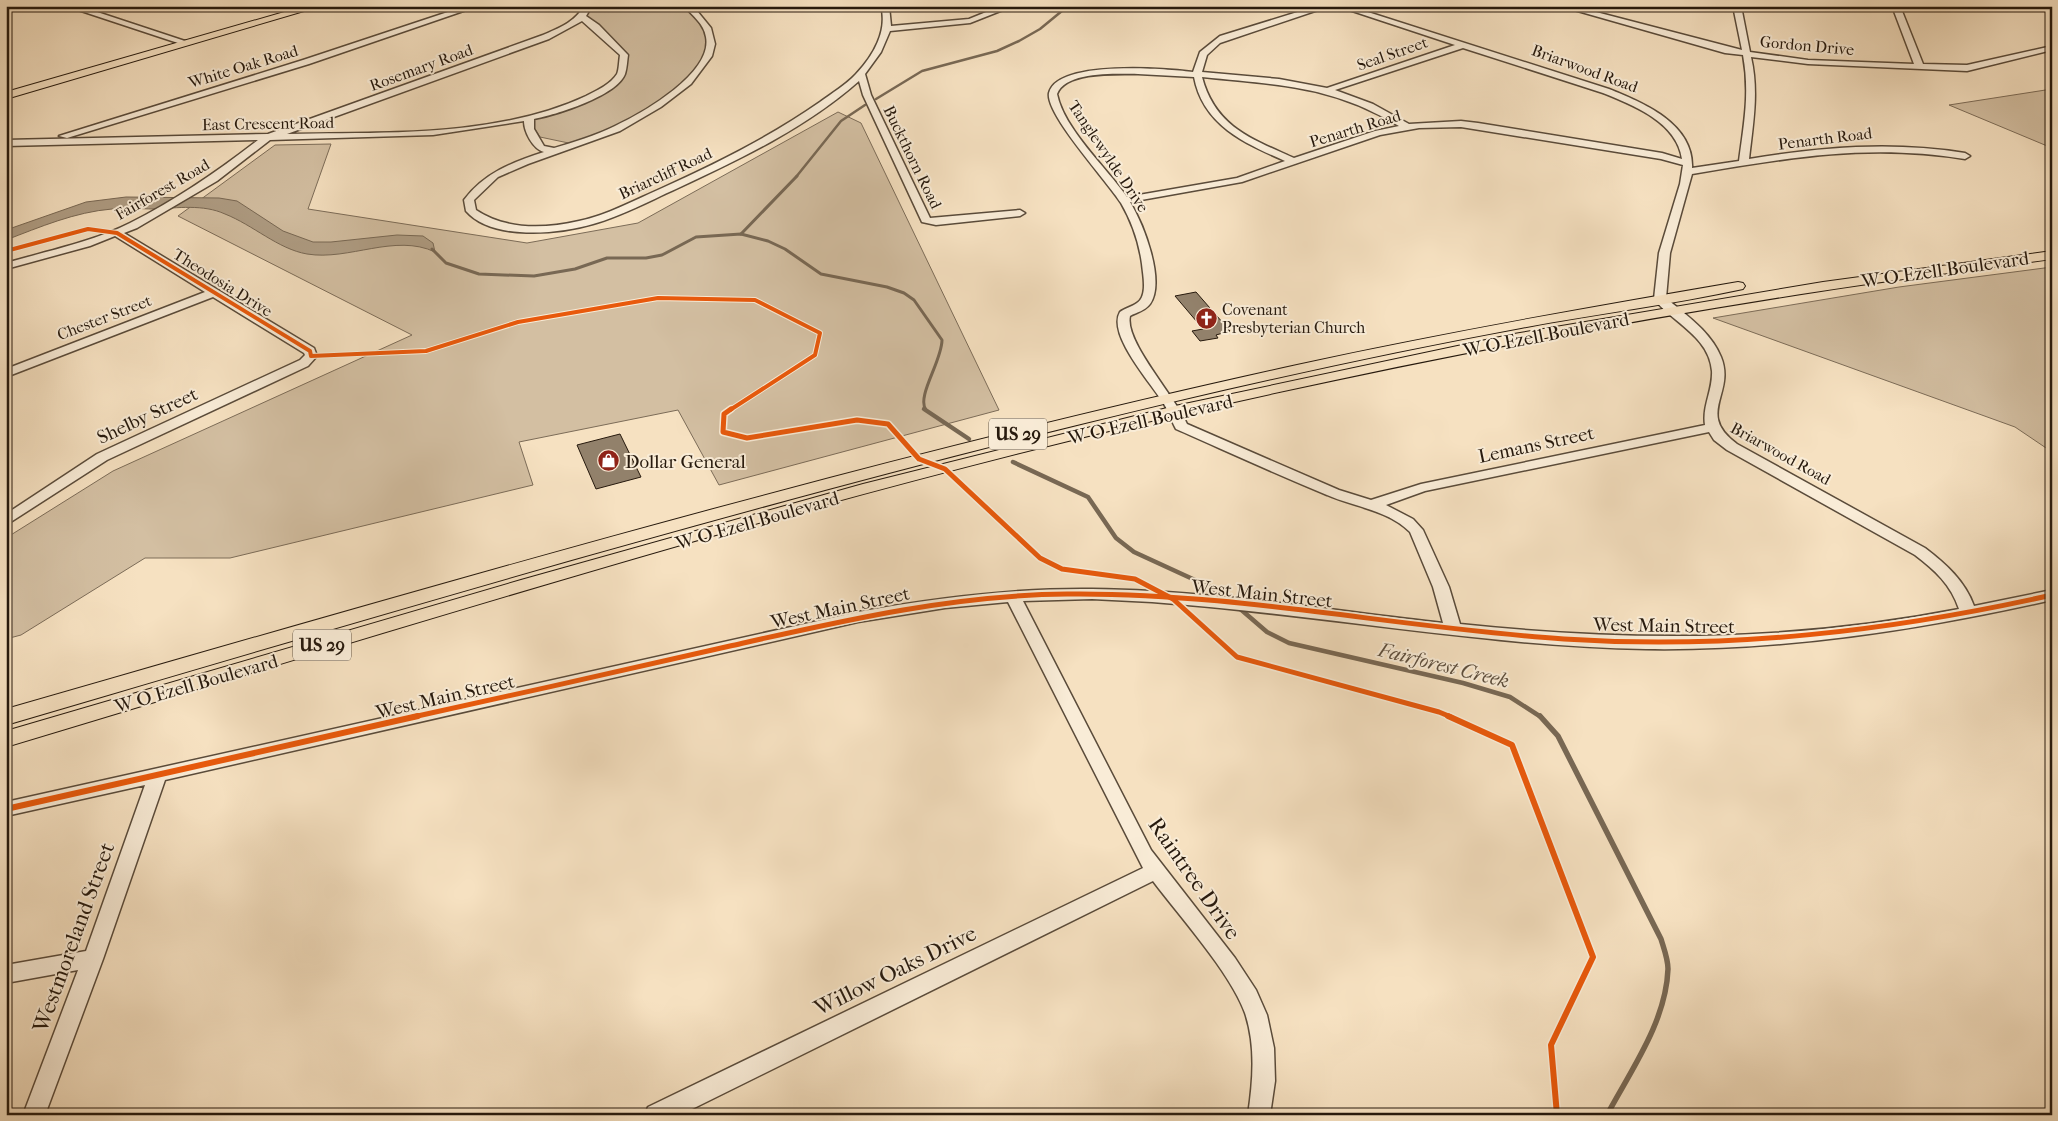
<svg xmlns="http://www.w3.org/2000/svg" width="2058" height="1121" font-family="'IM FELL French Canon',serif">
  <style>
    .green { fill: #d3bfa2; stroke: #7c6c58 }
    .water { fill: #af9d84; stroke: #786854 }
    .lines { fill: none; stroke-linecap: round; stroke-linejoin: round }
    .stream-far3 { stroke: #786854; stroke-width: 2.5 }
    .stream-far2 { stroke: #786854; stroke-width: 3 }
    .stream-far1 { stroke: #786854; stroke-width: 4.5 }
    .stream { stroke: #786854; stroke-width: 5.5 }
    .building { fill: #92816b; stroke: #26190d }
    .minor-casing { stroke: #5a4b3a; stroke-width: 3 }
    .major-casing { stroke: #26190d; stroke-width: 2 }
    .minor { fill: #f9ecd7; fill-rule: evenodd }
    .major { fill: #f6e1c1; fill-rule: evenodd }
    .cycleway-far2-casing { stroke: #f9ecd7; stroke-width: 6 }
    .cycleway-far1-casing { stroke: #f9ecd7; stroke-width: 8 }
    .cycleway-casing { stroke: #f9ecd7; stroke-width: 9 }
    .cycleway-far2 { stroke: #e8590c; stroke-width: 4 }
    .cycleway-far1 { stroke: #e8590c; stroke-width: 5 }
    .cycleway { stroke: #e8590c; stroke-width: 6 }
    .labels { text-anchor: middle; stroke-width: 4; stroke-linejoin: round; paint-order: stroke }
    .far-street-label { font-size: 16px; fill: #26190d; stroke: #f9ecd7 }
    .far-poi-label { font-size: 16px; fill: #26190d; stroke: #f9ecd7; text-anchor: start }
    .shield { fill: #f9ecd7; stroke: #65584a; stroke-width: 1 }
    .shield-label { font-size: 18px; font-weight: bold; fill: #26190d }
    .street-label { font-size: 19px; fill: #26190d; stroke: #f9ecd7 }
    .poi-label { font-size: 19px; fill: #26190d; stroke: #f9ecd7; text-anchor: start }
    .water-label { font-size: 20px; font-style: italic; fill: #5d4e3d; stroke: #f9ecd7 }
    .near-street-label { font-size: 22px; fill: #26190d; stroke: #f9ecd7 }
  </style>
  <rect width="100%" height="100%" fill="#f6e1c1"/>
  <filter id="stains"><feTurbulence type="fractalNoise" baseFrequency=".004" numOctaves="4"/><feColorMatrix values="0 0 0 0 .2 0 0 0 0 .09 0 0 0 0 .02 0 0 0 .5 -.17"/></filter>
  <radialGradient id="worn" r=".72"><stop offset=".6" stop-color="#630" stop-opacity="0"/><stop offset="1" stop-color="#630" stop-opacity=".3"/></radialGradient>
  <g class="green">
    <path d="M586,6H689L710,37L705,62L679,89L637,118L578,145L540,137L529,119L591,97L619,77L625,61L582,17Z"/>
    <path d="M2052,89V148L1949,105Z"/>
    <path d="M838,112L861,123L999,410L719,485L678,410L519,442L533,485L230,558H145L21,635L6,639V538L113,471L412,335L178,216L275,145L331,144L308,209L527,243L638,223Z"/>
    <path d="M2052,267V452L2015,427L1713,318L1899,287Z"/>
  </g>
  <path class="water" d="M126,197L219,198L237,201L283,231L313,242H331L397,235L423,236L433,243L435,252C395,233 349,261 307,254C278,249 253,225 225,214C203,204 178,208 154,209C140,209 126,207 112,209C75,212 40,227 6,240V230L86,202Z"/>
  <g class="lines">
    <g class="stream-far3">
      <path d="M876,99L922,71L997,51L1019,41L1040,29L1068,6"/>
      <path d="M796,177L841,121L865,105"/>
    </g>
    <g class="stream-far2">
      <path d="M741,234L797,176"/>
      <path d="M432,249L446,263L479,274L534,276L575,269L607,258H646L662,255L696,237L741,234L768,241L785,249L821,274L887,287L904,293L914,300L942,340C942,361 916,397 926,410"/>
    </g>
    <g class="stream-far1">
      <path d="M924,409L969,439"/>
      <path d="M1013,462L1088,497L1116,538L1134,552L1208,586L1230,600"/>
      <path d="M1238,607L1267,632L1289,643L1463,683L1510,697L1541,717"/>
    </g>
    <path class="stream" d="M1540,716L1558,736L1661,939C1664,949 1668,959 1668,969C1666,1022 1631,1070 1607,1115"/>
  </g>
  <g class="building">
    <path d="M1196,292L1230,331L1216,335L1218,338L1200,341L1192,331L1203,329L1175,296Z"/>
    <path d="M620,434L641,477L596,489L577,445Z"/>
  </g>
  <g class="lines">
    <defs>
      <g id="minor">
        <path d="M66,6H79L191,43L184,45Z"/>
        <path d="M466,6H478L309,64L67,138L59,136L303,60Z"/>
        <path d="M584,6H592L586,16L599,25L628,55C627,61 627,68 625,74C617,96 555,115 534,119V129L544,146L554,148C574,142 595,136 615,126C643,113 713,73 706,37C704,24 693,16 684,6H693L711,28L715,44L712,56L691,84L661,107L620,131L528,164L498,177L474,200L476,210C506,230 544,229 579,221C607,215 633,201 660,189C715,164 770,137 820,102C832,93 846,85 856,74C873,56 888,31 881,6H889L891,26L969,19L1001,6H1013L970,23L890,31L881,52L865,74L871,95L930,218L1020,210L1025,213L1020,216L936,225L922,222L863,95L859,81C806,128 740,159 676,189C649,201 622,216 593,224C559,234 492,241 466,211L464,200C484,173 513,162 544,152C533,149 524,132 524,121L433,135L270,140L217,181L137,228L124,233L314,348L317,356L308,366L107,460L6,525V514L97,454L300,360L305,355L304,353L213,297L6,377V369L205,292L115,236L90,246L6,269V263C47,251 92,242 130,223C176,200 218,171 258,140L6,146V140L268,134L543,35C559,28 575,22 584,6ZM582,21L620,55C619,61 619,70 617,74C611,84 596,91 586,96C495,138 385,132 287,134L549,39Z"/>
        <path d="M1317,6H1330L1220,43L1207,55L1202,72L1279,79L1327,88L1455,45L1337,6H1349L1609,89C1644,103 1694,124 1692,168L1739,161C1744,123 1750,93 1743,55L1725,53L1560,6H1573L1742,50L1733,6H1741L1750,52L1808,60L1914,64L1892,6H1900L1923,64L1967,65L2052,46V50L1967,71L1808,64L1751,57C1759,92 1753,123 1749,159C1821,147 1892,141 1965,153L1970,156L1965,159C1869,143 1786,158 1692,174L1670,253L1666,298C1686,315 1711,332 1721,357C1736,394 1695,413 1737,444L1925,548C1946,564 1965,581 1974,606L2052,590V600C1919,630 1784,651 1646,649C1481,646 1317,614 1152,602L1092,599L1023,601L1151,850L1235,958L1256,990L1267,1015L1274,1048L1275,1081L1270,1115H1248C1253,1081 1256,1046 1245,1013C1230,972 1180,917 1153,881L680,1115H645L648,1107L1143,868L1008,602L945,608L858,622L165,780L103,959L45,1115H23L78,970L6,983V965L86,951L145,785L6,816V802L858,612C935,598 1013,588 1092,589C1209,590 1327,610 1443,623L1433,587L1410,532C1388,510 1354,507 1327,495C1276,474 1226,451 1176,429C1171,420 1168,409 1162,401C1150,382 1107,334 1120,312C1125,308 1132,307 1137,303C1148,296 1143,275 1142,264C1139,242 1132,222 1121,203C1108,182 1045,114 1049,93C1057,59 1168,69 1193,72L1200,52L1220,36ZM1463,48L1603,93C1633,105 1677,122 1682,159L1662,153L1478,123L1461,121L1409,124L1373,104L1335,90ZM1138,74L1194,77C1203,125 1244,143 1285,161L1237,178L1127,197C1106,167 1064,129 1057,94C1066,71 1117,74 1138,74ZM1202,77C1279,85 1331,85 1399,126L1375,131L1294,158C1252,139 1215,127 1202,77ZM1461,127L1661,159L1683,165L1680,184L1659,253L1654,299C1673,323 1709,336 1712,371C1713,390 1702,406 1705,425L1421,484L1371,500L1339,490L1187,424C1175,396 1124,341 1130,316C1137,312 1145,311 1150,304C1166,281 1143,223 1130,202L1242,182L1380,135L1419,128ZM1709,432L1714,440L1727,450L1915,555C1935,570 1951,585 1959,609C1790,642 1630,642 1460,624L1449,587L1423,530L1413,519L1386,505L1425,491Z"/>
      </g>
      <g id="major">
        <path d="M305,6H321L6,99V92Z"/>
        <path d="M2052,251V259C1975,270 1898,279 1821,291C1605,324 1390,366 1177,415C783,506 393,631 6,747V731L521,580L863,484L1175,406L1514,334L1823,282Z"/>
        <path d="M1738,282L1743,283L1745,286L1743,289C1670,305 1595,314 1521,328C1374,355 1227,388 1081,424C720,513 363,620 6,725V709C434,586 862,460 1297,365C1443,333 1591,307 1738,282Z"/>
      </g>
    </defs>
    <use href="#minor" class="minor-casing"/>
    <use href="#major" class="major-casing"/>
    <use href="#minor" class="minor"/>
    <use href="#major" class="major"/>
    <defs>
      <path id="cycleway-far2" d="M6,251L88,229L117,233L310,351L311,356L426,351L518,322L658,298L755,300L820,333L815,355L730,410"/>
      <g id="cycleway-far1">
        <path d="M731,409L724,414L723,432L747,438L857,420L888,424L919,459L945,469L1040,558L1062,569L1135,579L1173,599L1237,657L1439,712L1451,717"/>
        <path d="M413,717C519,694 624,670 730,646C841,621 952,595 1067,594C1233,592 1399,628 1564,639C1730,650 1891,631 2052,595"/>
      </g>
      <g id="cycleway">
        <path d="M1448,716L1512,745L1593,957L1551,1045L1557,1115"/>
        <path d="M6,809L418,716"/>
      </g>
    </defs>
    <use href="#cycleway-far2" class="cycleway-far2-casing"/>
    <use href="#cycleway-far1" class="cycleway-far1-casing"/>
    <use href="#cycleway" class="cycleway-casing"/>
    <use href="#cycleway-far2" class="cycleway-far2"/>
    <use href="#cycleway-far1" class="cycleway-far1"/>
    <use href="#cycleway" class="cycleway"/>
  </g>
  <defs>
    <symbol id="church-disc" viewBox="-11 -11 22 22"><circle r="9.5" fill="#8f2418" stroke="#f9ecd7"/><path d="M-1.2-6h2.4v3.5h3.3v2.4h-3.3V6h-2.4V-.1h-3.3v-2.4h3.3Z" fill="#fff"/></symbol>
    <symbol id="shop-disc" viewBox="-11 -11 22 22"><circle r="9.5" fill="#8f2418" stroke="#f9ecd7"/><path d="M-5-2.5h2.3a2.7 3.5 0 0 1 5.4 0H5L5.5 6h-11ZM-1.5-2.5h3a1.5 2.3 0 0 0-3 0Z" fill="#fff"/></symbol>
  </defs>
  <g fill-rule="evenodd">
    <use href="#church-disc" x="1194" y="306" width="25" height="25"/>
    <use href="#shop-disc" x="596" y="448" width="25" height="25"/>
  </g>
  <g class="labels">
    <g class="far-street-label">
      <text transform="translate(1807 45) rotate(5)" y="6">Gordon Drive</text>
      <text transform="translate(1392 53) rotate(-19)" y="6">Seal Street</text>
      <text transform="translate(243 66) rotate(-17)" y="6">White Oak Road</text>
      <text transform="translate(421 67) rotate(-20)" y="6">Rosemary Road</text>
      <text transform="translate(1585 68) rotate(20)" y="6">Briarwood Road</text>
      <text transform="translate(268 123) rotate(-1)" y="6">East Crescent Road</text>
      <text transform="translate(1355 128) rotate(-17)" y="6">Penarth Road</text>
      <text transform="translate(1825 138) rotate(-7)" y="6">Penarth Road</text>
      <text transform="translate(1109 156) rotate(56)" y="6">Tanglewylde Drive</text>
      <text transform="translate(913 157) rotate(64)" y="6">Buckthorn Road</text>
      <text transform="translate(665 173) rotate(-25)" y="6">Briarcliff Road</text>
      <text transform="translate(162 189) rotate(-30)" y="6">Fairforest Road</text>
      <text transform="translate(223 282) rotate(32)" y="6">Theodosia Drive</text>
      <text transform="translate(104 317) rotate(-21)" y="6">Chester Street</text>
      <text transform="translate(1781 453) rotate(29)" y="6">Briarwood Road</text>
    </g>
    <g class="far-poi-label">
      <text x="1222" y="315">Covenant<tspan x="1222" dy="18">Presbyterian Church</tspan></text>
    </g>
    <g class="shield">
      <rect x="989" y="418.5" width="58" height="31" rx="4"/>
      <rect x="293" y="629.5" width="58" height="31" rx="4"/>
    </g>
    <g class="shield-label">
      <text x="1018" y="440">US 29</text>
      <text x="322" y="651">US 29</text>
    </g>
    <g class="street-label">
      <text transform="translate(1945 269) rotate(-8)" y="7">W O Ezell Boulevard</text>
      <text transform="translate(1546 334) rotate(-11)" y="7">W O Ezell Boulevard</text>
      <text transform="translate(147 415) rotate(-25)" y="7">Shelby Street</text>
      <text transform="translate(1150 419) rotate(-13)" y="7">W O Ezell Boulevard</text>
      <text transform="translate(1536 444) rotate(-12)" y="7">Lemans Street</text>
      <text transform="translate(757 520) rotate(-16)" y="7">W O Ezell Boulevard</text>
      <text transform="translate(1262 593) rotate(6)" y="7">West Main Street</text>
      <text transform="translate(840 607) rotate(-12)" y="7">West Main Street</text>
      <text transform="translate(1664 625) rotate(1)" y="7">West Main Street</text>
      <text transform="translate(196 683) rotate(-16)" y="7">W O Ezell Boulevard</text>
      <text transform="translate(445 696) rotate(-13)" y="7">West Main Street</text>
    </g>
    <g class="poi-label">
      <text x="625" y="468">Dollar General</text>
    </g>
    <g class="water-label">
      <text transform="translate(1444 665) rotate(14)" y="7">Fairforest Creek</text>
    </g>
    <g class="near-street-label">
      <text transform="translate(1195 878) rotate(55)" y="8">Raintree Drive</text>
      <text transform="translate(73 937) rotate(-70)" y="8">Westmoreland Street</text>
      <text transform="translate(895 970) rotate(-26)" y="8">Willow Oaks Drive</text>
    </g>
  </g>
  <rect width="2058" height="1121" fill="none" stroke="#f6e1c1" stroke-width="25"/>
  <rect x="8" y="8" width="2043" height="1106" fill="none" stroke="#26190d" stroke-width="2.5"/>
  <rect x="12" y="12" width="2033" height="1096" fill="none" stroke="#26190d"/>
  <rect width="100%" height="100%" filter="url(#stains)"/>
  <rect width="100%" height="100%" fill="url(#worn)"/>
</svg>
